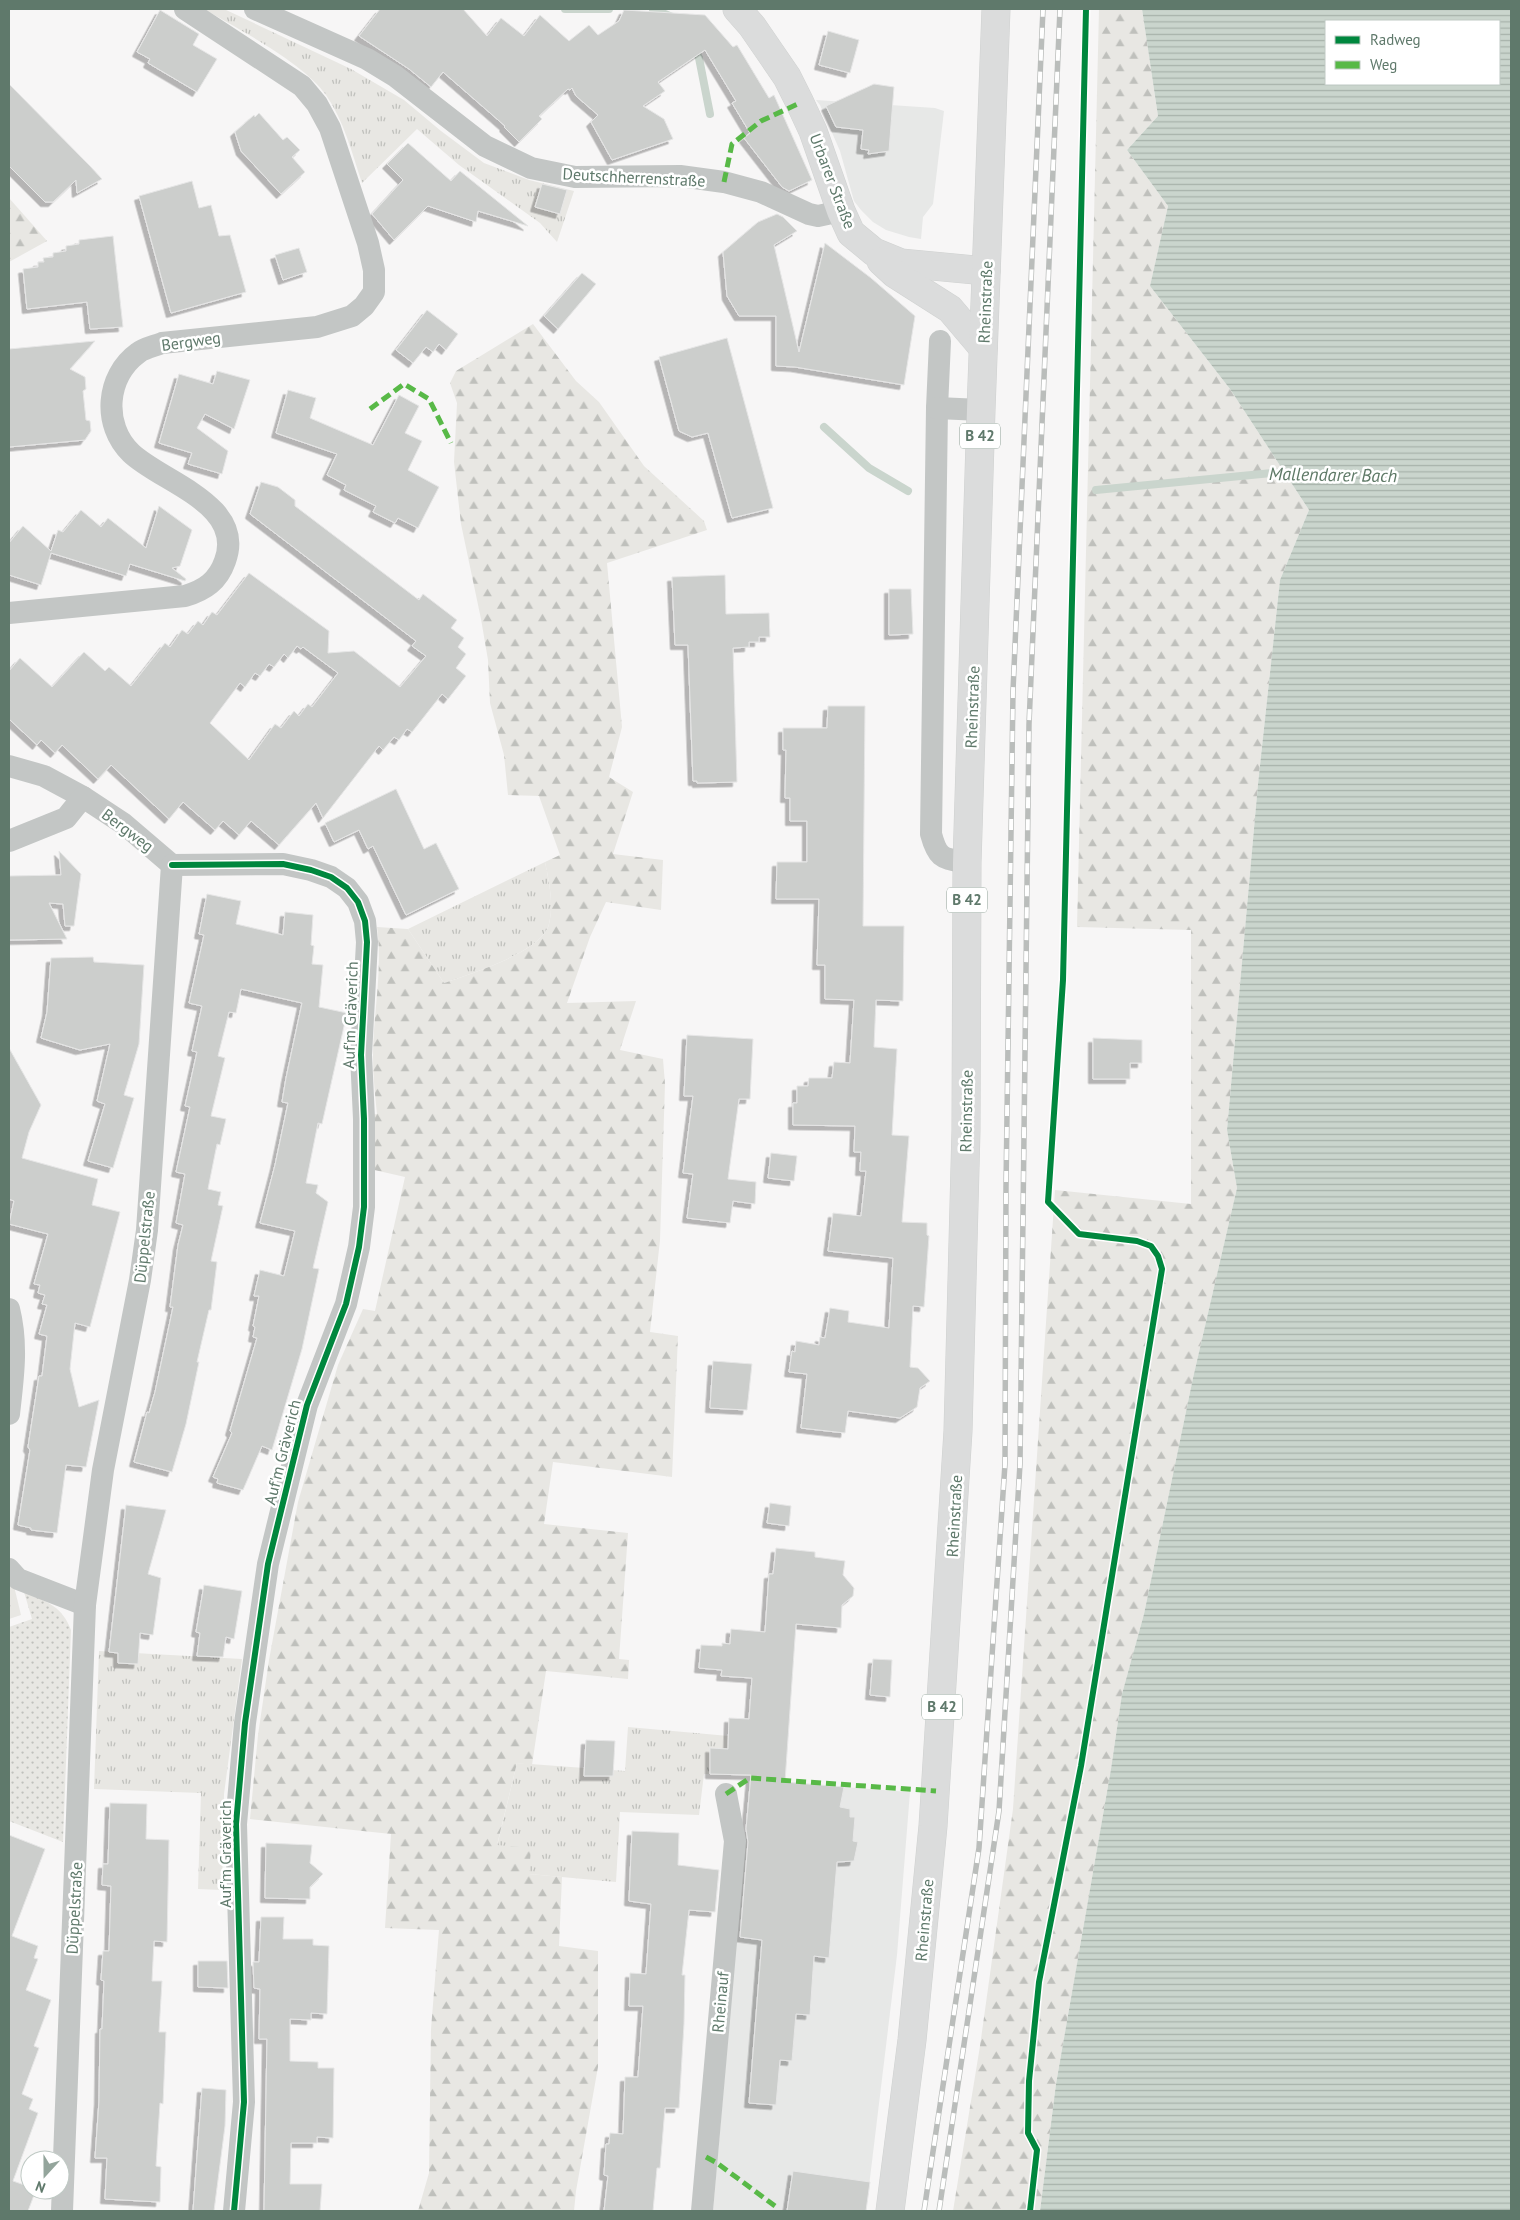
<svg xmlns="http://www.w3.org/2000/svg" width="1520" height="2220" font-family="'PT Sans',sans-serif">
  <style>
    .built { fill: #e7e8e7 }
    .grass { fill: url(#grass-tufts) }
    .forest { fill: url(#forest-firs) }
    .park { fill: url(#park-dots) }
    .water { fill: url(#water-rules); fill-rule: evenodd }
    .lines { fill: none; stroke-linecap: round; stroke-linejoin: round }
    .stream { stroke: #cad5cd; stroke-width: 8 }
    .building { fill: #cccecc; stroke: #e6e6e6; fill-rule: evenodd; filter: url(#shadow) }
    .secondary-casing { stroke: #d0d2d1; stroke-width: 29 }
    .primary-casing { stroke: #cfd1d0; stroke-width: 29 }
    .street { stroke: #c3c6c5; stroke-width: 22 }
    .secondary { stroke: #dbdcdc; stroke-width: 28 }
    .primary { stroke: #dbdcdc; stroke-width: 28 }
    .rail-casing { stroke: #babdbb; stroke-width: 5.5 }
    .rail { stroke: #fff; stroke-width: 4; stroke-dasharray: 11; stroke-linecap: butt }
    .quiet { stroke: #58b947; stroke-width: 5; stroke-dasharray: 10 5; stroke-linecap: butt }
    .cycleway-casing { stroke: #fff; stroke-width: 9 }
    .cycleway { stroke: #00873e; stroke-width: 6 }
    .labels { text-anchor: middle; stroke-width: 5; stroke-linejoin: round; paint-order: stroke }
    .shield { fill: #fff; stroke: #8fa197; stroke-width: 1 }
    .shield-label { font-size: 15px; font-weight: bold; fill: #5f796b }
    .street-label { font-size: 16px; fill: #5f796b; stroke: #fff }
    .water-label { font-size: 18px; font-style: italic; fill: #5e7966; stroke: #fff }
  </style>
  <defs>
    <pattern id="grass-tufts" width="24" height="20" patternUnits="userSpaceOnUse" patternTransform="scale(1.25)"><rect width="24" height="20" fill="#e8e7e3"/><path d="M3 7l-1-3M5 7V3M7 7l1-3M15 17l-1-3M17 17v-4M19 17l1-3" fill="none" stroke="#bfc0bc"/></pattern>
    <pattern id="forest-firs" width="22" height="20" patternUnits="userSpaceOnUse" patternTransform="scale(1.25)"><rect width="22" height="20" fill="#e8e7e3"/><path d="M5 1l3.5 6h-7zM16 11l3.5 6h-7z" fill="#bfc0bc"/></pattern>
    <pattern id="park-dots" width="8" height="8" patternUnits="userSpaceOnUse" patternTransform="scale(1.25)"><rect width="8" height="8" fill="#e8e7e3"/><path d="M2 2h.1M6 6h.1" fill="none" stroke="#bfc0bc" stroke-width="1.8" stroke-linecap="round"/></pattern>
    <pattern id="water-rules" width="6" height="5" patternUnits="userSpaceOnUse" patternTransform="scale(1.25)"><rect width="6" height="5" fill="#cad5cd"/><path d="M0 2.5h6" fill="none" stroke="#a7b2aa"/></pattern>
    <filter id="shadow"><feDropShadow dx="-4.5" dy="4.5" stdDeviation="0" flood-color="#0004"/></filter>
  </defs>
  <rect width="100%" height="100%" fill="#f7f6f6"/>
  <g class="built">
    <path d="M816,100L935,108L944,111L933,204L923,217L921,239L909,237L886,230L873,222L861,210L854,201L840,151L820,105Z"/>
    <path d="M750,1780L910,1792L897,1955L866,2211H713Z"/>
  </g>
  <g class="grass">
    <path d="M204,9H224L351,69L404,100L441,131L484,163L529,180L574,191L557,242L540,223L459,165L417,129L362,183C352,153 344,121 326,95C304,63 238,29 204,9Z"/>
    <path d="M545,862C549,882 554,904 549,924C543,952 469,974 444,983L408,929Z"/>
    <path d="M9,1583L14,1586L21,1615L9,1619Z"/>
    <path d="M99,1651L242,1659L224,1794L222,1890L198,1889L201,1793L94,1789Z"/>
    <path d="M628,1727L740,1737L739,1775L704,1774L699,1815L620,1812L616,1882L529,1874L497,1846L517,1763L625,1771Z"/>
  </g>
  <g class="forest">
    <path d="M1099,9H1142L1158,116L1127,150L1168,206L1150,286L1230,389L1309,510L1280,580L1258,784L1227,1130L1237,1188L1193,1378L1144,1614L1122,1694L1111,1769L1056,2084L1040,2211H953L980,2046L1013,1809L1055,1190L1191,1204V930L1077,927Z"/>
    <path d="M9,198L47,241L9,262Z"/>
    <path d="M533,324L576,381L599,402L644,466L704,521L707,530L607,563L622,727L609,777L633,792L613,854L663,860L661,910L606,902L590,937L567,1003L636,1001L620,1050L663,1059L665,1084L660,1240L650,1332L678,1336L672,1477L553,1462L544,1524L628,1533L619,1659L629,1660L628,1679L546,1671L532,1765L517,1763L497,1845L531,1848L529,1874L562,1877L559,1946L598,1951V2067L576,2191L574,2211H418L429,2173L431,2029L439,1930L385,1928L391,1834L250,1819L258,1735L269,1660L298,1502L338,1365L363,1309L375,1311L405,1177L370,1169L369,1115L377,1114C375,1095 373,1076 373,1057C373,1013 383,971 377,927L408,929L444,983C469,974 543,952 549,924C554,903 549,882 545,862L560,855L539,796L508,795L504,755L490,703L488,660L481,619L461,524L454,462L457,403L450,383L456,371Z"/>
  </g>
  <path class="park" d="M24,1592C46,1601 62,1606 71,1630L63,1842L9,1821V1627L32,1619Z"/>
  <path class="water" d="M1142,9H1511V2211H1040L1056,2084L1111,1769L1122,1694L1144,1614L1193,1378L1237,1188L1227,1130L1258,784L1280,580L1309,510L1230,389L1150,286L1168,206L1127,150L1158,116ZM1326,21H1499V84H1326Z"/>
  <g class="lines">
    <g class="stream">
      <path d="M565,9H609"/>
      <path d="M653,9L672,17"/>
      <path d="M693,46L699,58L710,114"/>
      <path d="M824,427L869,468L908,491"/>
      <path d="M1096,490L1293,471"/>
    </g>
  </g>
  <g class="building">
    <path d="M380,9H463L487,36L501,18L524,36L540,15L569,41L589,25L598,35L619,21L624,10L705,15L733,47L737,45L769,98L774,95L812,180L789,191L782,187L744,138L750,133L732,103L736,101L705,50L658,82L665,91L643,106L664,119L673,139L612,160L591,122L598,115L576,96L572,88L570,90L568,89L539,116L542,119L519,142L504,127L505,126L443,72L431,87L409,69L359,36Z"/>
    <path d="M160,10L199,34L193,45L217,59L197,92L148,63L150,59L137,52Z"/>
    <path d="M828,31L859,40L850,73L819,65Z"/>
    <path d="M9,84L90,166L102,179L77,193L76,180L53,202H45L9,166Z"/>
    <path d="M874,84L894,87L889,151L868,154L869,150L861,149L863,130L836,127L826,106Z"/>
    <path d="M259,113L283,140L287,137L300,150L292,157L305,172L281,194L241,151L235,132L254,115L255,117Z"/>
    <path d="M408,143L451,181L460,171L528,226L478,211L476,222L428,206L394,240L372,214L403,180L387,164Z"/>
    <path d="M192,181L199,208L211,205L219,236L230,235L246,292L171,313L139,196Z"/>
    <path d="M542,184L567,190L560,214L535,207Z"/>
    <path d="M777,214L783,217L797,231L774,245L799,352L825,243L871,278L915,316L904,385L795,367L776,366V316H739L727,296L723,252L758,222Z"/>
    <path d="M113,236L123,327L90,329L87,302L27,309L23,269L38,267V262H44L43,258L53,257V253L66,251V246L79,244V240Z"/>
    <path d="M299,248L307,272L283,280L275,255Z"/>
    <path d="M582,273L596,284L558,329L544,316Z"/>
    <path d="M427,310L458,334L446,350L439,344L433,352L426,347L413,363L396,350Z"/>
    <path d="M727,338L773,508L732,518L708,433L692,437L679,431L659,357Z"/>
    <path d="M95,341L70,369L85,377L86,389L83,391L86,420L90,421L91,431L85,440L9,447V349Z"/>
    <path d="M217,371L250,380L234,429L205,414L197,428L228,451L222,474L188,464L192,453L159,443L179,374L213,384Z"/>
    <path d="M288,390L316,398L310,418L373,445L399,395L419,406L405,433L422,441L408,470L439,487L418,528L398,518L395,523L373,512L376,506L344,490L346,485L327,475L337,454L276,433Z"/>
    <path d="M261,482L278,487L295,500V506L419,600L423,594L457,620L451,628L464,638L458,647L466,654L456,668L466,676L448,699L442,694L412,732L407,729L399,740L394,737L383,750L379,746L323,818L316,803L279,845L251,821L239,835L223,821L215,830L183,802L169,819L111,765L98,779L62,745L55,753L41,740L37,745L9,719V671L20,658L52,687L84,652L105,671L109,667L131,686L165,643L170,647L182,630L188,634L198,621L203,625L212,612L217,615L249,573L329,631L328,653L354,651L400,687L426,656L412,646L416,641L250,514ZM297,646L301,649L303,647L338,673L312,707L308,704L299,716L294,711L281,728L275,724L249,760L210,723L240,683L245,687L255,673L260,676L269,664L274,667L284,654L288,658Z"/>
    <path d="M159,506L192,530L180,566L172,568L186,579L185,581L130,564L126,576L51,553L41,585L9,575V543L23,526L51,551L58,530L63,532L81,510L101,527L108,518L146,548Z"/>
    <path d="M725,575L726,614L769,613L770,637H759V642H749V647L733,648L737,782L697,783V781H693L688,645H675L672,577Z"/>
    <path d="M889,589H911L913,634L889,635Z"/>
    <path d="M828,706H865L863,926H904L903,1001L876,1000L874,1047L897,1049L892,1135L909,1136L902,1222L927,1223V1235L929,1236L924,1307L913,1306L910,1367L918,1368L930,1381L920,1388L917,1407L900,1418L848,1411L845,1433L801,1428L807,1374L789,1372L792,1351L795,1352L796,1341L819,1345L820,1337L825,1338L830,1308L849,1311L848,1322L889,1328L893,1258L828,1251L833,1213L861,1216L866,1171H860L861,1152H854L855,1126L793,1125V1103H797V1086H808L809,1078H832L834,1062L850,1063L854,1000L825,999V965H817L819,899H776L777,862H807V821H790V798H785L786,750H783V728H827Z"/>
    <path d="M396,789L424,849L436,843L459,889L406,915L373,846L368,849L359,830L334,842L325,823Z"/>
    <path d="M59,851L81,874L74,926H65L63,904L49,903L67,939L9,940V876L61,875Z"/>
    <path d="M207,894L241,901L236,924L283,935L285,912L313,915L311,945L314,946L312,964L323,965L319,1007L347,1013L322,1124L318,1123L306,1183L318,1185L316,1193L328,1202L313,1268L319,1269L302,1349L272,1450L262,1446L243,1490L217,1483L218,1479L213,1477L232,1433L230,1431L257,1338L253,1337L255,1327L253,1326L259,1296H254L260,1270L284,1276L295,1231L260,1223L275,1165L288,1103L282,1102L286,1078L302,1003L241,989L236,1013L229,1012L218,1056L225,1058L211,1116L226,1119L220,1145L217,1144L208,1189L221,1192L218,1205L223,1206L211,1261L217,1262L211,1310H209L197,1362H199L186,1424L172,1472L134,1462L147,1412L149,1413L155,1392L173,1307H170L178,1245L183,1225L176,1223L185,1174L176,1172L190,1107L185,1106L197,1052L192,1051L202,1006L189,1003L204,935L199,934Z"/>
    <path d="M93,957L94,962L144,965L139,1044L124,1095L134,1098L113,1168L88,1161L105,1104L97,1101L110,1044L80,1050L41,1038L47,1012L51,958Z"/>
    <path d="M687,1035L753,1039L750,1099H739L728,1179L756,1182L755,1204L733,1201L730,1223L687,1218L693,1174L683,1173L693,1096H684Z"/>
    <path d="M1093,1038L1142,1040V1063H1130V1079H1093Z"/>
    <path d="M9,1048L41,1105L29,1132L22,1158L98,1179L92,1205L120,1212L90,1327L75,1323L70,1369L79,1407L99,1400L86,1467L66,1465L57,1533L31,1530V1528L18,1525L30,1450L28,1447L32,1421L39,1376H42L47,1336L39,1334L47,1305L42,1304L45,1295L38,1293L40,1285L34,1284L48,1234L9,1224L14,1201L9,1199Z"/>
    <path d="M771,1153L797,1156L794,1181L768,1178Z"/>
    <path d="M713,1361L752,1364L747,1410L710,1408Z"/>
    <path d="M770,1503L791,1506L789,1526L767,1523Z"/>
    <path d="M126,1505L166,1510L148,1574L161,1578L153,1635L140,1633L138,1664L118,1663V1653L109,1652Z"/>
    <path d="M776,1548L815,1552V1557L845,1561L843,1575L854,1588L853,1596L842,1605L841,1628L796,1624L785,1782L844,1787L840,1807L850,1809V1817H855L853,1841L858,1842L854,1861L837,1862L829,1958L814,1956L810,2015L796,2014L792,2061L780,2060L776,2105L749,2103L762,1940L740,1937L748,1842L746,1829L751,1775L710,1774V1748L728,1749L729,1718L749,1719L752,1678L721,1676L722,1670L699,1668L701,1645L722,1646V1643L730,1644L731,1629L765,1632L769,1574H773Z"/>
    <path d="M204,1585L242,1591L234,1639L226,1637L223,1657L197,1656L200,1633L196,1632Z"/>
    <path d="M873,1659L892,1660L890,1697L870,1695Z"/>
    <path d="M586,1740L615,1741L613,1776H584Z"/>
    <path d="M110,1803L147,1804L146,1839L169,1840L167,1942L154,1941L152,1981H162L159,2032H166L163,2104L160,2103L156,2166L161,2167L160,2202L105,2199L107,2158H95L99,2101L100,2029H102L104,1981L101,1980L103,1951H109L111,1886L102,1885L103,1864H108Z"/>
    <path d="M632,1831L679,1833L678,1865L719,1870L715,1912L689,1910L682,1975H685L684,2024L679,2108H665L660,2168H657L653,2211H604L608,2176L604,2175L606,2144H609L610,2133L623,2134L625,2077H638L643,2006H629L630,1973L646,1974L651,1904L629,1901Z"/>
    <path d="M9,1835L45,1849L12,1936L38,1946L34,1958L38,1959L26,1990L51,2000L34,2046L39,2048L22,2094L33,2099L29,2109L38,2113L13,2181L30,2187V2190H36L28,2211H9Z"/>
    <path d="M266,1843L312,1845L310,1863L323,1874L310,1887V1899L265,1898Z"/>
    <path d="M261,1917H284L283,1939H313V1945L329,1946L327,2014L311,2013V2020L290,2019V2061L318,2062V2068H334L333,2138L317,2137V2143H291L290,2184H322L320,2211H264L267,2039H259L260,1989L254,1988L253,1962H259Z"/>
    <path d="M198,1961H227L228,1988L198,1987Z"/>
    <path d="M202,2088L226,2090L225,2126L214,2211H193Z"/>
    <path d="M793,2171L870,2182L866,2211H787Z"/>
  </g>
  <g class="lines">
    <defs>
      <g id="secondary">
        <path d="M737,9L752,26L787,77L800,103L813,131L841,211L851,233L874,252L901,263L986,271"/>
        <path d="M881,261L895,274L950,309L983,348"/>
      </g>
      <path id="primary" d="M890,2211L912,2040L933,1826L958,1431L966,1130L967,863L981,410L996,9"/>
    </defs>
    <use href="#secondary" class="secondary-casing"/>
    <use href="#primary" class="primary-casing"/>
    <g class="street">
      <path d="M255,9L367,59L395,76L485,146L531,168L575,177L680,176L724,182L761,192L809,214L818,216L841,211"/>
      <path d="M940,341L937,408L931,834C938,860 943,858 967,863"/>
      <path d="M937,408L981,410"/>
      <path d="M9,613L185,596C205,590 218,581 225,561C246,504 161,482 131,453C102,425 106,376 138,353C144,348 155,346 162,343L317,327L352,316L364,306L374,292V270L368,243L330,128L317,104L302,86L185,9"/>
      <path d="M9,766L44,776L83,797"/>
      <path d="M9,841L66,818L83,797L124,824L172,865"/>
      <path d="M172,865L283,864L311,870L331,877L347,888L358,902L365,921L367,942L361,1055L364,1119V1207L359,1247L346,1304L307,1405L268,1564L245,1723L236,1824L244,2102L234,2211"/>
      <path d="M9,1309C18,1345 13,1378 9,1414"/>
      <path d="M9,1569L18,1579L85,1605"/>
      <path d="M62,2211L85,1605L103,1470L140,1280L147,1230L172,865"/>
      <path d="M702,2211L735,1841L726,1794"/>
    </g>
    <use href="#secondary" class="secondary"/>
    <use href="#primary" class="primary"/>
    <defs>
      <g id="rail">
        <path d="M924,2211L979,1848L1005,1464L1006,1187L1013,691L1043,9"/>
        <path d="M939,2211L999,1811L1020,1464L1029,724L1060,9"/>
      </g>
    </defs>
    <use href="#rail" class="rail-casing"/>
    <use href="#rail" class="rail"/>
    <g class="quiet">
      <path d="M724,182L732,144L761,121L800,103"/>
      <path d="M370,409L404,384L429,399L451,443"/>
      <path d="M726,1794L750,1778L936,1791"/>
      <path d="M706,2157L717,2163L775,2206"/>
    </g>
    <defs>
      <g id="cycleway">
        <path d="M172,865L283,864L311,870L331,877L347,888L358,902L365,921L367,942L361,1055L364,1119V1207L359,1247L346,1304L307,1405L268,1564L245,1723L236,1824L244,2102L234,2211"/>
        <path d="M1030,2211L1037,2150L1028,2133L1029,2081L1039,1982L1081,1766L1162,1269L1158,1256L1151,1246L1137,1241L1079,1234L1048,1202L1063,980L1086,9"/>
      </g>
    </defs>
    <use href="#cycleway" class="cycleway-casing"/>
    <use href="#cycleway" class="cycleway"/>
  </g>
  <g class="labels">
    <g class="shield">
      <rect x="960" y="423.5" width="40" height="25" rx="4"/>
      <rect x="947" y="887.5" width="40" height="25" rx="4"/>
      <rect x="922" y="1694.5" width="40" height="25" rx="4"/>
    </g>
    <g class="shield-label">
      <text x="980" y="441">B 42</text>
      <text x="967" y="905">B 42</text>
      <text x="942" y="1712">B 42</text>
    </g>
    <g class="street-label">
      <text transform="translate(634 177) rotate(3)" y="6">Deutschherrenstraße</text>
      <text transform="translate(833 181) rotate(69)" y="6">Urbarer Straße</text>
      <text transform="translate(985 302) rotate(-88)" y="6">Rheinstraße</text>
      <text transform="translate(191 341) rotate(-8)" y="6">Bergweg</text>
      <text transform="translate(972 707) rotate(-88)" y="6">Rheinstraße</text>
      <text transform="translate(128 830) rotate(37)" y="6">Bergweg</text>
      <text transform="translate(350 1015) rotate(-88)" y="6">Auf'm Gräverich</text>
      <text transform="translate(966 1111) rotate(-89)" y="6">Rheinstraße</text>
      <text transform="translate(144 1237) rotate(-84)" y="6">Düppelstraße</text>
      <text transform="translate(282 1452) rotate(-76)" y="6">Auf'm Gräverich</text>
      <text transform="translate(954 1516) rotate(-87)" y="6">Rheinstraße</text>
      <text transform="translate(225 1854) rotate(-90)" y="6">Auf'm Gräverich</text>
      <text transform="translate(74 1908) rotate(-87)" y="6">Düppelstraße</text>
      <text transform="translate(924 1920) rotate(-85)" y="6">Rheinstraße</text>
      <text transform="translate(720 2002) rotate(-85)" y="6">Rheinauf</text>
    </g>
    <g class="water-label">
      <text transform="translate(1333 475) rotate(1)" y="6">Mallendarer Bach</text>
    </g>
  </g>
  <rect width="1520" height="2220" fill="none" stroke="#5f796b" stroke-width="20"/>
  <rect x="1325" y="20" width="175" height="65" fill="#ffffff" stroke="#bfc9c4"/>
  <rect x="1335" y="36" width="25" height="8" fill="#00873e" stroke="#bfc9c4"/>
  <text x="1370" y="45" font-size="15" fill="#5f796b">Radweg</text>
  <rect x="1335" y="61" width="25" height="8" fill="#58b947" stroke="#bfc9c4"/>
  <text x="1370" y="70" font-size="15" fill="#5f796b">Weg</text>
  <g transform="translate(45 2175) rotate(201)"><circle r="24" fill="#ffffff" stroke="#bfc9c4"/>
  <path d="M0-4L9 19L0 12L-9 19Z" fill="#94a59c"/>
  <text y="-8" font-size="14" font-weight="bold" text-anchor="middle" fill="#5f796b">N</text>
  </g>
</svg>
